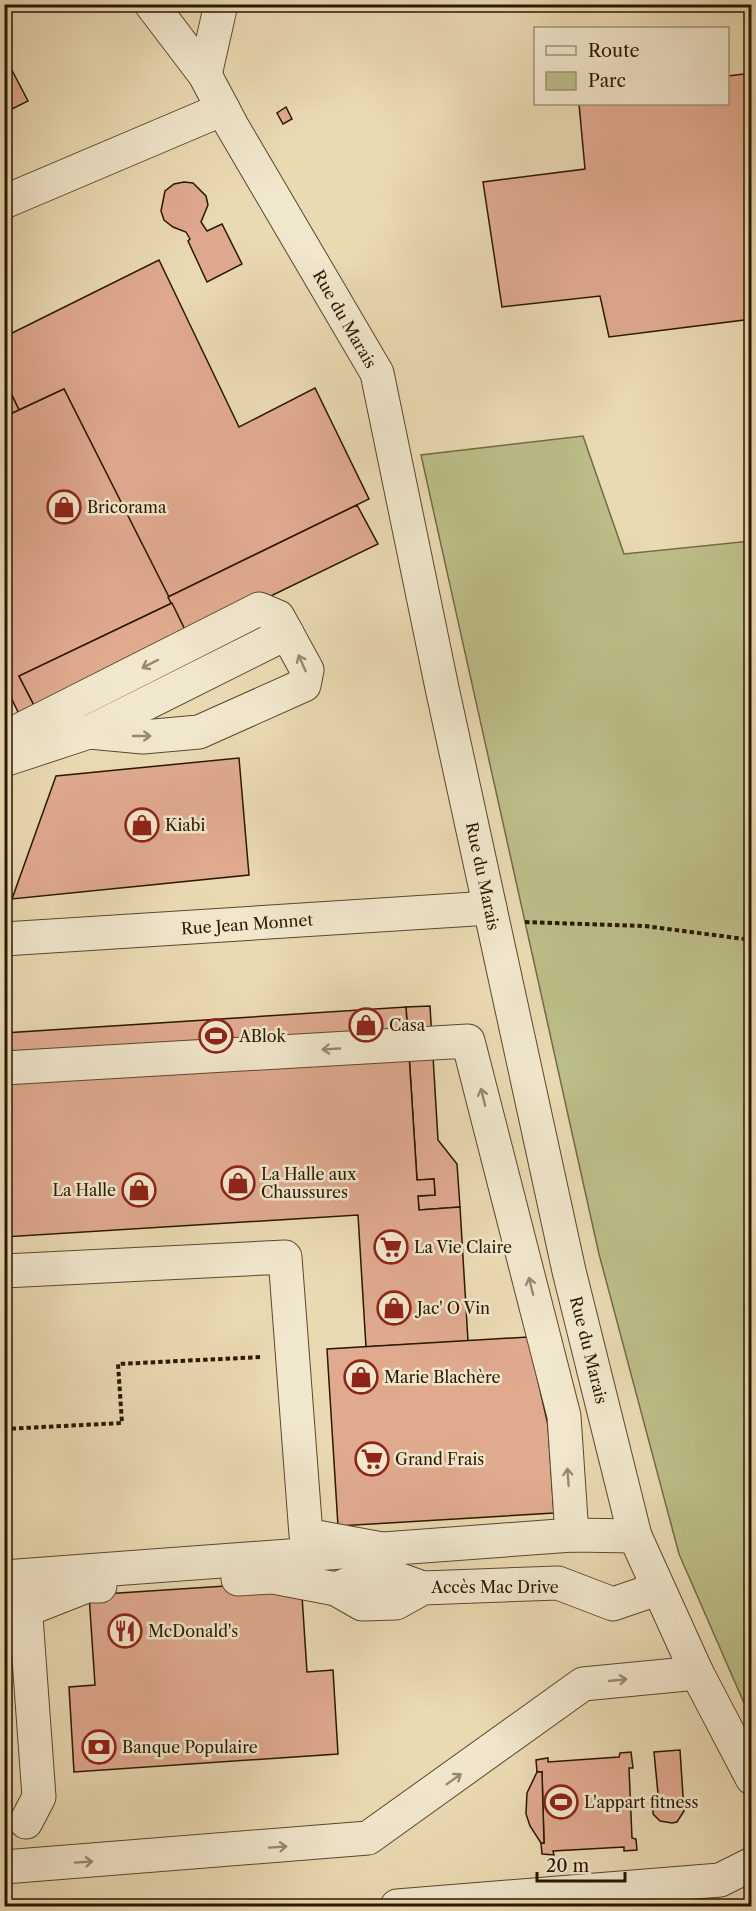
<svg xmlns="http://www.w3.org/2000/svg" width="756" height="1911" font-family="'Libre Caslon Text',serif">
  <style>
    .green { fill: #bcbe89; stroke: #736b45; stroke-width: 1.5 }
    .building { fill: #e0aa8f; stroke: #2a1801; stroke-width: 1.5 }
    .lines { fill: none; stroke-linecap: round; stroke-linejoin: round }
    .minor-casing { stroke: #5a482d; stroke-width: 35 }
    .path { stroke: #2a1801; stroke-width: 4; stroke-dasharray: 4.5 3; stroke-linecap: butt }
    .minor { stroke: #f1e7cd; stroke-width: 33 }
    .oneway { stroke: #978a71 }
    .labels { text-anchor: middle; stroke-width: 5; stroke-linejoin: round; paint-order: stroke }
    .street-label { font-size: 16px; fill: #2a1801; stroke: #f1e7cd }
    .poi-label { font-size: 16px; fill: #2a1801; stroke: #f1e7cd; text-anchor: start }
  </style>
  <rect width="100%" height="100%" fill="#eadab2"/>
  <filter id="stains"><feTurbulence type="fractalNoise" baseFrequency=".00333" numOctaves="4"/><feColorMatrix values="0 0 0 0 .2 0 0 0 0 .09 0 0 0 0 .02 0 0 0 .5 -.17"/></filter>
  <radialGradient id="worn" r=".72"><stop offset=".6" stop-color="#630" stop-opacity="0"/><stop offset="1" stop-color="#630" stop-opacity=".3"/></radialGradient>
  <path class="green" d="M583,436L624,554L751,541V1719L679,1554L599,1254L421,455Z"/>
  <g class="building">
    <path d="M4,55L28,101L4,113Z"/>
    <path d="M752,73V319L609,337L600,296L502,307L483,182L585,169L579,104H728V76Z"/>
    <path d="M286,107L292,119L283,124L277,113Z"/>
    <path d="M184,182L193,183L206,196L208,205L201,222L207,231L222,224L242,264L207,282L188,241L190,239L186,232L173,227L164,220L161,211L165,191L174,184Z"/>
    <path d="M159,260L239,427L315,388L369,499L168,597L64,389L19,410L4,379V337Z"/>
    <path d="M4,379L19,410L4,417Z"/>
    <path d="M64,389L172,603L19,676L36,709L20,716L4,683V417Z"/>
    <path d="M357,505L378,544L188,636L168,597Z"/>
    <path d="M172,603L188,636L36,709L19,676Z"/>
    <path d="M239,758L249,875L12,899L56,776Z"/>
    <path d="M430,1006L438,1140L457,1164L460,1207L419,1210L418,1196L435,1195L434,1179L417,1180L406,1007Z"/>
    <path d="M406,1007L417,1180L434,1179L435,1195L418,1196L419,1210L460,1207L468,1341L366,1347L358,1215L4,1237V1033Z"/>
    <path d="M528,1337L548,1425L554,1513L338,1526L327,1349Z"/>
    <path d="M301,1581L307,1672L333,1670L338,1754L74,1772L69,1687L95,1685L89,1595Z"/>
    <path d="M680,1750L684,1811L677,1822L672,1823L660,1821L653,1814V1800L658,1794L654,1752Z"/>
    <path d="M631,1752L633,1768H629L632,1838L636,1839L637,1850L624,1851V1847L553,1851L554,1855L542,1854L541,1843H544L542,1772H537L536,1760L548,1758V1762L619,1757L620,1753Z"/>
    <path d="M537,1772H542L544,1843H541L530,1826L526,1814L527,1793Z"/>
  </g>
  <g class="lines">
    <defs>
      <g id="minor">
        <path d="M151,4L205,75L232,126L377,373L442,688L569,1271L635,1536L697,1673L752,1778"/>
        <path d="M205,75L221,4"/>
        <path d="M4,202L223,109"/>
        <path d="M89,732L287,633"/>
        <path d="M4,738L259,609L278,617L307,670L304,685L199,732L143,737L89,732L4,760"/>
        <path d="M4,939L490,908"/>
        <path d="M4,1068L468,1041L564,1416L572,1535"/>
        <path d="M4,1271L285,1257L306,1535L382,1549"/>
        <path d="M4,1577L572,1535L635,1536"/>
        <path d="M238,1579L273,1577L336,1589L360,1579L395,1578L423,1588"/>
        <path d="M24,1589L39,1797L26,1822"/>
        <path d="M336,1589L362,1604L396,1603L423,1588L558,1583L613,1604L657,1589"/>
        <path d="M26,1610L87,1586H100"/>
        <path d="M4,1867L368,1838L583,1684L697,1673"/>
        <path d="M397,1906L720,1880L752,1864"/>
      </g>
    </defs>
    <use href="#minor" class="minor-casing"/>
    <g class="path">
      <path d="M525,922L645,926L752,940"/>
      <path d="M4,1429L122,1423L118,1364L262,1357"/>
    </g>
    <use href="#minor" class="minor"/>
  </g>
  <defs><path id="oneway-shaft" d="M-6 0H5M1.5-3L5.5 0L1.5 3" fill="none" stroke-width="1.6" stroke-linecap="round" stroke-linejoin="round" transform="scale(1.5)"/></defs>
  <g class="oneway">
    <use href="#oneway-shaft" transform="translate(302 663) rotate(-114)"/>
    <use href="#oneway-shaft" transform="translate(150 664) rotate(153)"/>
    <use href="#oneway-shaft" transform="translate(142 736)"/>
    <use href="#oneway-shaft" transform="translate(331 1049) rotate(177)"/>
    <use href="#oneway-shaft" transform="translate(483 1097) rotate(-104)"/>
    <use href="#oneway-shaft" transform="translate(531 1286) rotate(-104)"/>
    <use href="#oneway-shaft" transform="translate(568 1477) rotate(-94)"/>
    <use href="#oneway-shaft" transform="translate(618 1680) rotate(-6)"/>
    <use href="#oneway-shaft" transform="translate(454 1779) rotate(-36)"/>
    <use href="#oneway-shaft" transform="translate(278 1847) rotate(-4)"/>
    <use href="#oneway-shaft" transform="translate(84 1862) rotate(-4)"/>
  </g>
  <defs>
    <symbol id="shop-ring" viewBox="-11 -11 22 22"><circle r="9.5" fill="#f1e7cd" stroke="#8f2418" stroke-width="1.5"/><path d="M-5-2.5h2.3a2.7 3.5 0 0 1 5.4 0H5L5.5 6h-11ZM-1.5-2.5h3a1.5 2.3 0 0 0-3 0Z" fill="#8f2418"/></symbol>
    <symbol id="stadium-ring" viewBox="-11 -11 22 22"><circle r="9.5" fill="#f1e7cd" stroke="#8f2418" stroke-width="1.5"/><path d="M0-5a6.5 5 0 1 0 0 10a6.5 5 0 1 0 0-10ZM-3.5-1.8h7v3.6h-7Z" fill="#8f2418"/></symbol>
    <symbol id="supermarket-ring" viewBox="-11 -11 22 22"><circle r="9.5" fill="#f1e7cd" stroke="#8f2418" stroke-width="1.5"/><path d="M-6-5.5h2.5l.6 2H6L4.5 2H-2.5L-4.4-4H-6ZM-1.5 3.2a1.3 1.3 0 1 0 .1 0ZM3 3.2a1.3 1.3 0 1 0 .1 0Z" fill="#8f2418"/></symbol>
    <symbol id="restaurant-ring" viewBox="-11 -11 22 22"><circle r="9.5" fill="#f1e7cd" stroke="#8f2418" stroke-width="1.5"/><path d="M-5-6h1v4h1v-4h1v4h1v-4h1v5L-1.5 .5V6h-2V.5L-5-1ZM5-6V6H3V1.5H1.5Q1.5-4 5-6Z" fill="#8f2418"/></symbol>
    <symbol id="bank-ring" viewBox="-11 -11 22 22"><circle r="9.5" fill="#f1e7cd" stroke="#8f2418" stroke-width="1.5"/><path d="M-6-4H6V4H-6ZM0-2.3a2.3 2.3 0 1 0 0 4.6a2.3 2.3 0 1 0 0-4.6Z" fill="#8f2418"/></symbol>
  </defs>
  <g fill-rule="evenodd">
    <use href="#shop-ring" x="45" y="488" width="38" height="38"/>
    <use href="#shop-ring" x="123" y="806" width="38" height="38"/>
    <use href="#shop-ring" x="347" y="1006" width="38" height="38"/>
    <use href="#stadium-ring" x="197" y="1017" width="38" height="38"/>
    <use href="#shop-ring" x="219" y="1164" width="38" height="38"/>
    <use href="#shop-ring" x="120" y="1171" width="38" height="38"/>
    <use href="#supermarket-ring" x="372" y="1228" width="38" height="38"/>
    <use href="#shop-ring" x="375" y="1289" width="38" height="38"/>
    <use href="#shop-ring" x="342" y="1358" width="38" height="38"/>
    <use href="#supermarket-ring" x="353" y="1440" width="38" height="38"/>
    <use href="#restaurant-ring" x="106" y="1612" width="38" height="38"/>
    <use href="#bank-ring" x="80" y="1728" width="38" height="38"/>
    <use href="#stadium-ring" x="542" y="1783" width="38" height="38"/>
  </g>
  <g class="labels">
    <g class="street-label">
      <text transform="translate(345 319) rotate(60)" y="6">Rue du Marais</text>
      <text transform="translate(483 876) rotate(78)" y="6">Rue du Marais</text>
      <text transform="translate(247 924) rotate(-4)" y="6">Rue Jean Monnet</text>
      <text transform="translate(589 1350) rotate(76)" y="6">Rue du Marais</text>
      <text x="495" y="1593">Accès Mac Drive</text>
    </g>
    <g class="poi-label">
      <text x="87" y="513">Bricorama</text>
      <text x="165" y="831">Kiabi</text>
      <text x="389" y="1031">Casa</text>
      <text x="239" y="1042">ABlok</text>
      <text x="261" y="1180">La Halle aux<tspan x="261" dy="18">Chaussures</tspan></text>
      <text x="116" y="1196" text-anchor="end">La Halle</text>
      <text x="414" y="1253">La Vie Claire</text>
      <text x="417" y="1314">Jac' O Vin</text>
      <text x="384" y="1383">Marie Blachère</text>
      <text x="395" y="1465">Grand Frais</text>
      <text x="148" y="1637">McDonald's</text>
      <text x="122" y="1753">Banque Populaire</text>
      <text x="584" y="1808">L'appart fitness</text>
    </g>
  </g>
  <rect width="756" height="1911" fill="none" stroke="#eadab2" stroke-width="24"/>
  <rect x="6" y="6" width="744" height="1899" fill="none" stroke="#2a1801" stroke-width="3"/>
  <rect x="12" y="12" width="732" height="1887" fill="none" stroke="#2a1801" stroke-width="1.5"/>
  <rect x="534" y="27" width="195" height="78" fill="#f1e7cd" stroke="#a1947b" stroke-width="1.5"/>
  <rect x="546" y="46" width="30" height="9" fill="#f1e7cd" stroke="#a1947b" stroke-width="1.5"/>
  <text x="588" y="57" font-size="18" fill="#2a1801">Route</text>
  <rect x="546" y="72" width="30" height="18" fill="#bcbe89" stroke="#a1947b" stroke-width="1.5"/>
  <text x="588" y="87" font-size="18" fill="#2a1801">Parc</text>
  <path d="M537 1872v9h88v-9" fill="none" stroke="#2a1801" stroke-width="3"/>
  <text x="546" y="1872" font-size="18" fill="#2a1801" stroke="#f1e7cd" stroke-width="4.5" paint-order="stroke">20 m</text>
  <rect width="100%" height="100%" filter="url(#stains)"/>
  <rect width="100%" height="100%" fill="url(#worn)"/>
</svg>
